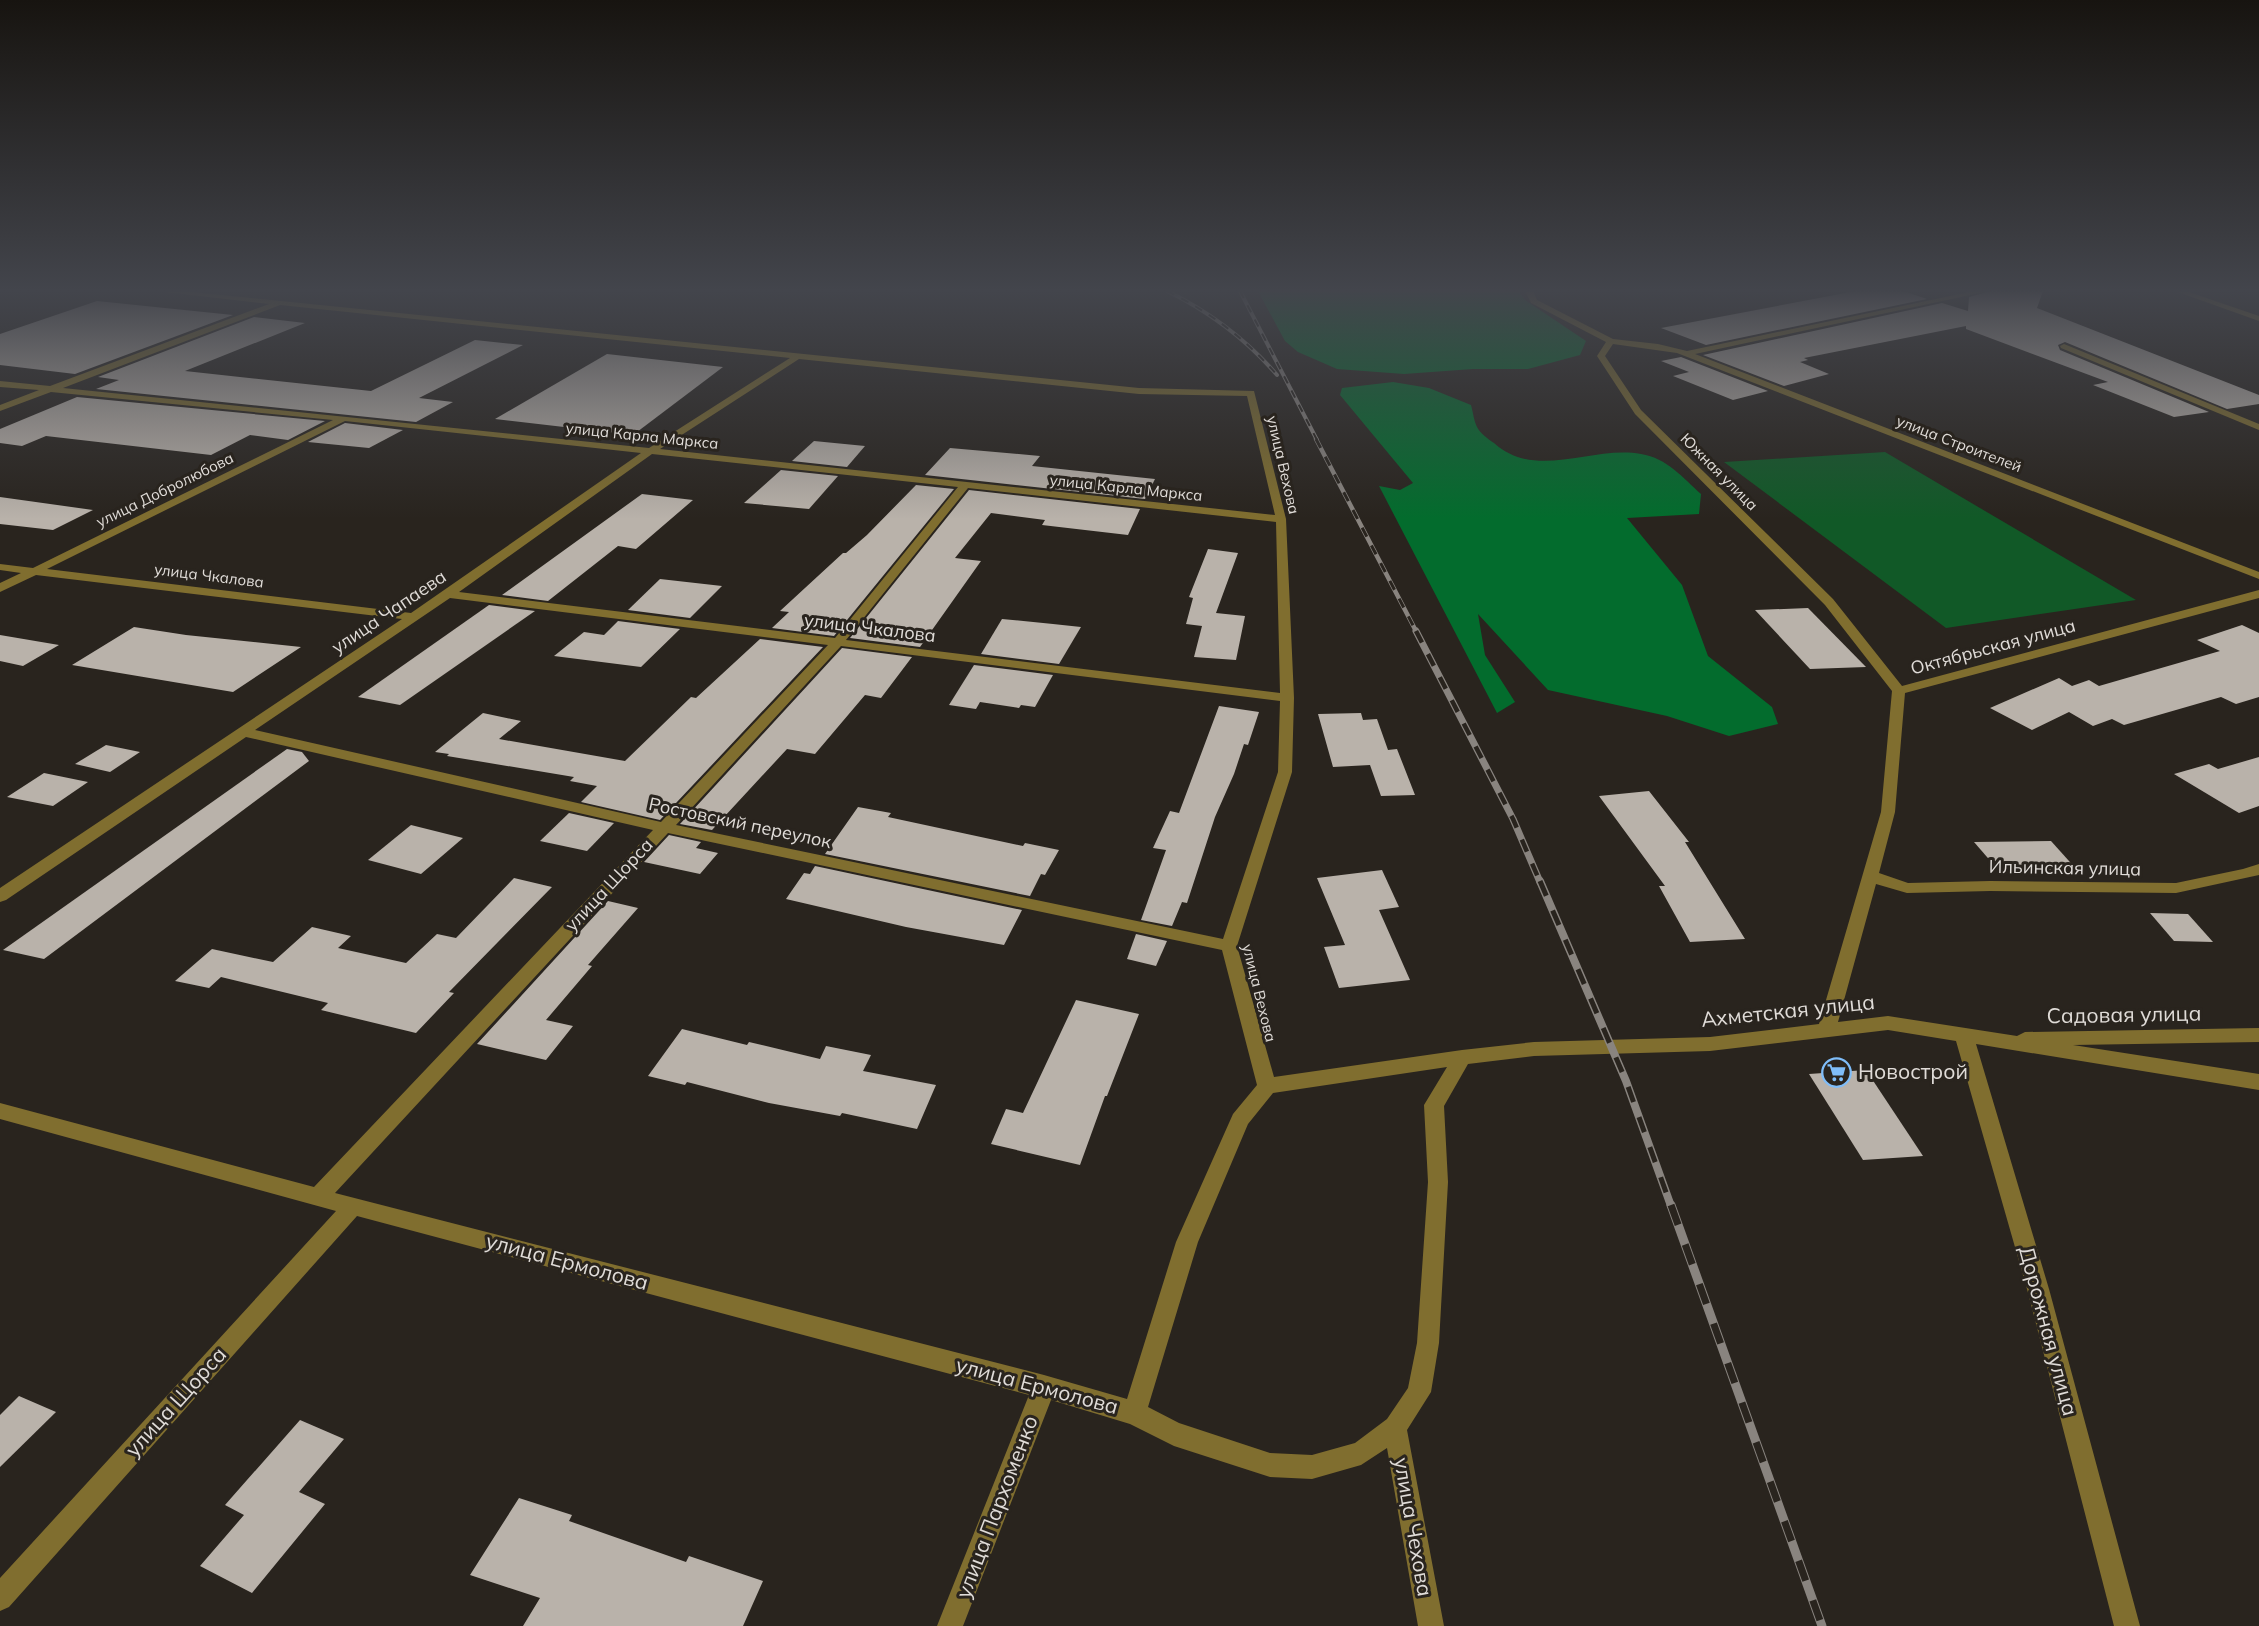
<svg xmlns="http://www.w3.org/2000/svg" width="2259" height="1626" font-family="Mulish,sans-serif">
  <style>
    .green { fill: #115927 }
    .forest { fill: #036c2d }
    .building { fill: #b9b2aa }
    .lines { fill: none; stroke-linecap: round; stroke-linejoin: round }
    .minor { fill: #806e2f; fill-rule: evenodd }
    .rail-far4-casing { stroke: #89847f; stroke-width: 4 }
    .rail-far3-casing { stroke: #89847f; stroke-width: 4.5 }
    .rail-far2-casing { stroke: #89847f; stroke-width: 7 }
    .rail-far1-casing { stroke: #89847f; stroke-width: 8 }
    .rail-casing { stroke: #89847f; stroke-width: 9 }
    .rail-far4 { stroke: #29241e; stroke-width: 2; stroke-dasharray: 8; stroke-linecap: butt }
    .rail-far3 { stroke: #29241e; stroke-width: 3; stroke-dasharray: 10; stroke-linecap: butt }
    .rail-far2 { stroke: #29241e; stroke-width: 4.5; stroke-dasharray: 13; stroke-linecap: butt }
    .rail-far1 { stroke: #29241e; stroke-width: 5; stroke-dasharray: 16; stroke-linecap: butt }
    .rail { stroke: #29241e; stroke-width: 7; stroke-dasharray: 21; stroke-linecap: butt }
    .labels { text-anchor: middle; stroke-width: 6; stroke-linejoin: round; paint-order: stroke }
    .far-street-label { font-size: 15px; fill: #e0dcd8; stroke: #29241e }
    .street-label { font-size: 18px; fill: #e0dcd8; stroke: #29241e }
    .near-street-label { font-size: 21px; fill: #e0dcd8; stroke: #29241e }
    .near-poi-label { font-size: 21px; fill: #e0dcd8; stroke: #29241e; text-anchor: start }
  </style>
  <rect width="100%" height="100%" fill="#29241e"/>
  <path class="green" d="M1885,452L2136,600L1946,628L1724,462Z"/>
  <g class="forest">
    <path d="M1258,291H1519L1525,300L1586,341L1580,355L1528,369H1473L1404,374L1337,369L1298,352L1285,341Z"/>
    <path d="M1393,382L1429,388L1471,405C1473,412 1474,421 1477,427C1480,433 1488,439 1494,443C1536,481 1592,445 1641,454C1667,458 1683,478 1701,494L1699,514L1627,518L1682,585L1708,656L1772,707L1778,724L1729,736L1667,716L1548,690L1478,614L1485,655L1515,702L1497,713L1379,486L1400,490L1413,483L1340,395L1342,388Z"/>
  </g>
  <g class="building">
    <path d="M1856,291H1903L1927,299L1706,345L1661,328Z"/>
    <path d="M1991,291H2043L2037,308L2259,395V404L2227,409L2065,342L2058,345L2060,350L2209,412L2174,417L2093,385L2108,382L1966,329V326L1804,358L1808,360L1800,362L1829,374L1784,386L1703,355L1942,303L1968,311L1969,297Z"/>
    <path d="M97,301L233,315L75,374L0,365V334Z"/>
    <path d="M254,317L305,323L185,371L371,391L475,340L523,345L419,398L453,402L416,422L96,389L119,380L98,377Z"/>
    <path d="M607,354L723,367L633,435L495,419Z"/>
    <path d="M1681,357L1768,391L1733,400L1673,376L1689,372L1661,361Z"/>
    <path d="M77,397L325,421L288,440L250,435L211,455L46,436L22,446L0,443V429Z"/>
    <path d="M345,423L403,430L369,448L308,442Z"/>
    <path d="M814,441L865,446L847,467L792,461Z"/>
    <path d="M950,448L1040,456L1032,466L1155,479L1145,499L925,475Z"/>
    <path d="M781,470L838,476L809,509L744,503Z"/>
    <path d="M916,485L954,489L834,636L772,628L789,612L780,611L843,553H846L867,535Z"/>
    <path d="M969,490L1140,509L1128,535L1042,525L1045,520L991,513L955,558L981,561L920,647L850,638Z"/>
    <path d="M642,494L693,500L636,549L618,546L548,601L502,595Z"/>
    <path d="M0,497L93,510L53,530L0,524Z"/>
    <path d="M1208,549L1238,553L1216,613L1245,616L1236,660L1194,657L1202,626L1186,624L1193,598L1189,597Z"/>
    <path d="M660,579L722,586L690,618L628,610Z"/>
    <path d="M489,605L535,611L400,705L358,697Z"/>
    <path d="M1808,608L1866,667L1810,669L1755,610Z"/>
    <path d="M1002,619L1053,624L1081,627L1059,664L981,654Z"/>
    <path d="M618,621L680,629L641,667L554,656L584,632L604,635Z"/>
    <path d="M2242,625L2259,633V697L2236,704L2221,697L2124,725L2112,719L2093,726L2069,712L2032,730L1990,708L2059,678L2072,686L2089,680L2099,686L2220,651L2197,640Z"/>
    <path d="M134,627L186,635L301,647L233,692L72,665Z"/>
    <path d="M0,635L59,645L23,666L0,661Z"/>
    <path d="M760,639L823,647L660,820L581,802L597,786L570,781L574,777L447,756L449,754L435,752L483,713L521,721L499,739L625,761L691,697L696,698Z"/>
    <path d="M842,648L912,657L881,698L865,695L815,754L787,749L712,830L680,824Z"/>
    <path d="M974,665L1053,675L1035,707L1021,705L1019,708L980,702L976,709L949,705Z"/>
    <path d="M1219,706L1259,712L1248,745L1244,744L1234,774L1215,817L1187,903L1182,902L1172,926L1141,920L1166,850L1153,848L1170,811L1179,813Z"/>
    <path d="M1361,713L1363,720L1377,719L1388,750L1397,749L1415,795L1381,796L1370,765L1333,767L1318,714Z"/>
    <path d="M106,745L140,752L110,772L75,764Z"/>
    <path d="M287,749L302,752L309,761L44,959L3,950Z"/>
    <path d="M2259,757V806L2239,813L2174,774L2209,764L2218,769Z"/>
    <path d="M44,773L88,782L53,806L7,797Z"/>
    <path d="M1649,791L1689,842H1685L1745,939L1690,942L1659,886H1665L1599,796Z"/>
    <path d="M858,807L891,813L888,817L1023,846L1025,843L1059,850L1045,875L1041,874L1030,896L825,854Z"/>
    <path d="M569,813L614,823L587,851L540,841Z"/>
    <path d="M411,825L463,838L421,874L368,860Z"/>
    <path d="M669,835L701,842L696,848L718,853L700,874L644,862Z"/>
    <path d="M2051,841L2078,871L2000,872L1974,842Z"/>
    <path d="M815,866L1022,910L1004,945L906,927L786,899L804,873L810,874Z"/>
    <path d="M1382,870L1399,907L1379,910L1410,980L1339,988L1324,947L1345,945L1317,878Z"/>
    <path d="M514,878L552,887L449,992L454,993L416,1033L321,1010L328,1003L221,977L209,988L175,981L212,949L273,962L312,927L351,936L338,948L406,963L437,934L456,938Z"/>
    <path d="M608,901L638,908L588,965L592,966L546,1020L573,1026L546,1060L477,1044Z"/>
    <path d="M2150,913L2188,914L2213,942L2174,941Z"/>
    <path d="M1136,934L1167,941L1156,966L1127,959Z"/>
    <path d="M1076,1000L1139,1014L1107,1096H1105L1080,1165L991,1144L1006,1109L1023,1113Z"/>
    <path d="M682,1029L747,1045L749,1042L820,1059L826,1046L871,1055L863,1071L936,1085L917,1129L842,1113L840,1116L769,1103L687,1082L685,1085L648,1076Z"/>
    <path d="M1866,1070L1923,1156L1863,1160L1809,1074Z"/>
    <path d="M19,1396L56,1412L0,1467V1415Z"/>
    <path d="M300,1420L344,1439L299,1492L325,1504L252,1593L200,1566L244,1515L225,1505Z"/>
    <path d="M519,1498L572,1515L569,1521L686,1562L689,1556L763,1581L743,1626H523L540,1598L470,1575Z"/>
  </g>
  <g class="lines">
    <g class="minor">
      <path d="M156,291H182L1139,388L1254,391L1286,519L1294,698L1292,772L1237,946L1274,1077L1462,1050L1534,1042L1710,1037L1819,1024L1881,812L1892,691L1825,605L1635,414L1597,356L1606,342L1531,303L1525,291H1533L1537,300L1613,339L1658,344L1687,351L1974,291H1989L1695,354L2259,572V579L1677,353L1613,344L1605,356L1641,410L1833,599L1902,686L2259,590V598L1905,693L1895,812L1879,873L1908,883L1990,881L2176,883L2243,869L2259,864V875L2176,893L1990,891L1907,893L1876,884L1838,1022L1888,1016L2017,1036L2025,1032L2259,1028V1042L2073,1045L2259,1074V1090L1976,1044L2049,1289L2140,1626H2114L2027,1289L1956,1041L1888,1030L1710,1051L1534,1056L1468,1064L1444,1106L1448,1182L1439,1343L1431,1392L1407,1430L1444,1626H1418L1387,1448L1361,1465L1312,1479L1270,1477L1174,1446L1130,1424L1051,1400L963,1626H937L1029,1395L357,1216L9,1607L0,1611V1578L336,1211L0,1119V1103L314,1187L653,830L246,737L6,900L0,902V888L402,619L36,575L0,592V583L21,573L0,570V564L33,568L333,420L51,392L0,411V405L39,390L0,387V381L50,386L269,304ZM280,305L790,358L649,448L63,388ZM799,359L1139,394L1247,396L1275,515L660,449ZM345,421L641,453L411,613L47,569ZM652,454L958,487L835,638L459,592ZM968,488L1276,522L1280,693L846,640ZM450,598L828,645L661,822L255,730ZM841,646L1280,701L1278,772L1223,939L676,825ZM668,833L1222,950L1257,1085L1233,1114L1176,1242L1127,1399L1044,1375L335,1193ZM1447,1067L1424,1105L1428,1182L1417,1343L1408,1388L1387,1419L1355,1443L1312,1455L1270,1453L1179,1423L1148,1407L1198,1242L1248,1124L1273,1093Z"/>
      <path d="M2175,291H2186L2259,316V321Z"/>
      <path d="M2064,344L2259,424V430L2061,348L2060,346Z"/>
    </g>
    <defs>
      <g id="rail-far4">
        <path d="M1167,291C1210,312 1246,339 1277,375"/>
        <path d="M1240,291L1317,440"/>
      </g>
      <path id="rail-far3" d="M1316,439L1417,633"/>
      <path id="rail-far2" d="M1416,631L1513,819L1540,882"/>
      <path id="rail-far1" d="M1540,881L1626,1081L1671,1206"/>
      <path id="rail" d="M1671,1205L1822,1626"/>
    </defs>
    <use href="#rail-far4" class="rail-far4-casing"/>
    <use href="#rail-far3" class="rail-far3-casing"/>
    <use href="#rail-far2" class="rail-far2-casing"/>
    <use href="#rail-far1" class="rail-far1-casing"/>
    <use href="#rail" class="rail-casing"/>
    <use href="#rail-far4" class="rail-far4"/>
    <use href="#rail-far3" class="rail-far3"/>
    <use href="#rail-far2" class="rail-far2"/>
    <use href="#rail-far1" class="rail-far1"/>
    <use href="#rail" class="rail"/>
  </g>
  <linearGradient id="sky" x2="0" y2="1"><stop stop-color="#171410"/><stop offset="0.56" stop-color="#43454c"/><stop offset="1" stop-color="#43454c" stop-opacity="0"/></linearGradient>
  <rect width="2259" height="519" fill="url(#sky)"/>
  <defs>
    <symbol id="supermarket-ring" viewBox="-11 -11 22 22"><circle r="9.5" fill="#29241e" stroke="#7fbdf9" stroke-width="1.5"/><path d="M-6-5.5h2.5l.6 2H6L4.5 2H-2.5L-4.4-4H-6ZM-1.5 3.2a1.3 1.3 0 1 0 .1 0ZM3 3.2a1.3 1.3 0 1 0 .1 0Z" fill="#7fbdf9"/></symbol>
  </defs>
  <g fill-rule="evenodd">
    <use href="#supermarket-ring" x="1820" y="1056" width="33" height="33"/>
  </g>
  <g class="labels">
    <g class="far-street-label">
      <text transform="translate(642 436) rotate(6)" y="5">улица Карла Маркса</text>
      <text transform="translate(1959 444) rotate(21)" y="5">улица Строителей</text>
      <text transform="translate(1283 465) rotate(77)" y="5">улица Вехова</text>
      <text transform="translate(1719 472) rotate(45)" y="5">Южная улица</text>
      <text transform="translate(1126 488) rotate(6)" y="5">улица Карла Маркса</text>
      <text transform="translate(165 490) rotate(-26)" y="5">улица Добролюбова</text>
      <text transform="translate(209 576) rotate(7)" y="5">улица Чкалова</text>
      <text transform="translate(1259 993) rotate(76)" y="5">улица Вехова</text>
    </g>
    <g class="street-label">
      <text transform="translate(389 612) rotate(-34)" y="6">улица Чапаева</text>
      <text transform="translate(870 628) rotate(7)" y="6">улица Чкалова</text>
      <text transform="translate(1993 647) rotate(-15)" y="6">Октябрьская улица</text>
      <text transform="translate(740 823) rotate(12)" y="6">Ростовский переулок</text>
      <text transform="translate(2065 868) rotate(1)" y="6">Ильинская улица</text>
      <text transform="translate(609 885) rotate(-47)" y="6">улица Щорса</text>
    </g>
    <g class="near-street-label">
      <text transform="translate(1788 1011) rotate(-6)" y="7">Ахметская улица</text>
      <text transform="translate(2124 1015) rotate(-1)" y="7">Садовая улица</text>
      <text transform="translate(567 1262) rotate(15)" y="7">улица Ермолова</text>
      <text transform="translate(2048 1331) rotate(75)" y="7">Дорожная улица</text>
      <text transform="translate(1037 1386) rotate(15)" y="7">улица Ермолова</text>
      <text transform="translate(176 1402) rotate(-48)" y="7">улица Щорса</text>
      <text transform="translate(997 1507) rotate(-69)" y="7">улица Пархоменко</text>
      <text transform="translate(1413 1527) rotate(80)" y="7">улица Чехова</text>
    </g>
    <g class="near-poi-label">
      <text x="1858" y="1079">Новострой</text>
    </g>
  </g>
</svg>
